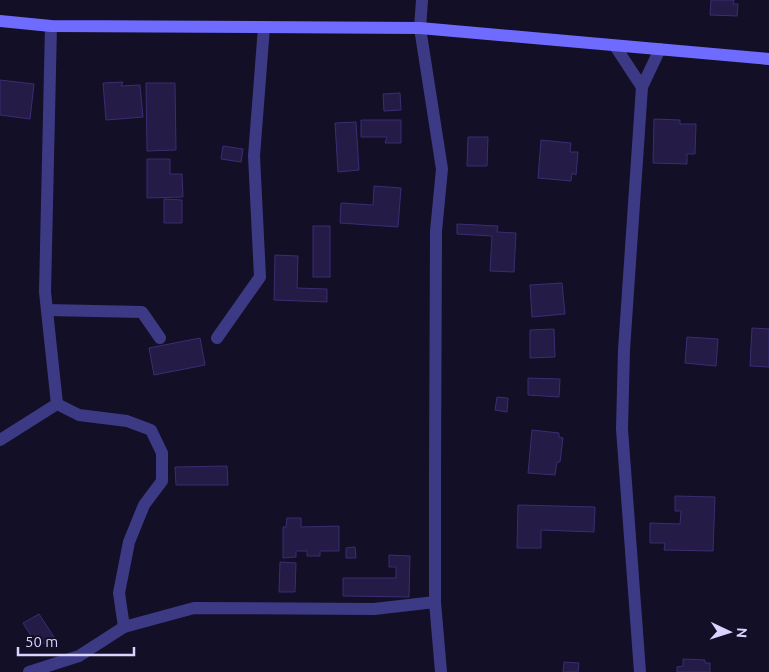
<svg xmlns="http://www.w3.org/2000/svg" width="769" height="672" font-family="Ubuntu,sans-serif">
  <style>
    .building { fill: #241b47; stroke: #3b2d73 }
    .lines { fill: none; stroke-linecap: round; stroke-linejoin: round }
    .street { stroke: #3d3a85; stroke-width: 12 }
    .secondary { stroke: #6f6bff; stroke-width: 12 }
  </style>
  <rect width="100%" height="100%" fill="#130f26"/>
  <g class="building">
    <path d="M711,0H734L733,4H738L737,16L710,15Z"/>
    <path d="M0,80L34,84L30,119L0,115Z"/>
    <path d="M123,82L121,86L140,85L143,117L106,120L103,83Z"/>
    <path d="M146,83H175L176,150L147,151Z"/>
    <path d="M400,93L401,110L384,111L383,94Z"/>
    <path d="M654,119L680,120V124H696L695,154H687V164L653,163Z"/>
    <path d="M361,120H401V143H385L387,137H361Z"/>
    <path d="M356,122L359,170L338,172L335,123Z"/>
    <path d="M468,137H488L487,166H467Z"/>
    <path d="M541,140L571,143L570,152H578L576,175L572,173L571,181L538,178Z"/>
    <path d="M223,146L243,149L241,162L221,159Z"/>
    <path d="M147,159H170V174H182L183,197L147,198Z"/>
    <path d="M374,186L401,188L398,227L340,223L341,203L373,205Z"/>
    <path d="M164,199L182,200V223H164Z"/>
    <path d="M457,224L498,226L497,232L516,233L514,272L490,271L492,236L457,234Z"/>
    <rect x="313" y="226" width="17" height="51"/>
    <path d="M275,255L298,256L297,288L327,289V302L274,300Z"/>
    <path d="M562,283L565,314L532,317L530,285Z"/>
    <path d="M752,328L769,329V367L750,366Z"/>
    <path d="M554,329L555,357L530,358V330Z"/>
    <path d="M687,337L718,339L716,366L685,363Z"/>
    <path d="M200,338L205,365L154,375L149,348Z"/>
    <path d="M528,378L560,379L559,397L528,395Z"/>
    <path d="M497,397L508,398L507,412L495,410Z"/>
    <path d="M532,430L559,433V437L563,438L560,462H557L555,475L528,473Z"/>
    <path d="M227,466L228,485H176L175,467Z"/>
    <path d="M675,496L715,497L713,551L664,550L665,543H650V523L680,524L681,511H675Z"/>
    <path d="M518,505L595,507L594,532L541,530V548H517Z"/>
    <path d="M287,518H301V527L339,526V551H320V556H307V551H296V557L283,558V527H286Z"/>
    <path d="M355,547L356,558H346V548Z"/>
    <path d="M389,555L410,556L409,597L343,596V578H396V567H389Z"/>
    <path d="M280,562L296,563L295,592H279Z"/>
    <path d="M39,614L54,637L38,647L23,623Z"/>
    <path d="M683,659L705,660V663H710V672H677V667L683,666Z"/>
    <path d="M564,662L579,663L578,672H563Z"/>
  </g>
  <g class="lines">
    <g class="street">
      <path d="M422,0L420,28L442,169L436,231L435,477V602L441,672"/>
      <path d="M51,26L45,292L57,404"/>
      <path d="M615,46L642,87"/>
      <path d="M47,310L142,312L160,338"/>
      <path d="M217,338L260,277L254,156L264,27"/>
      <path d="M57,404L79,415L127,421L151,430L162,453V481L144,505L129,542L119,593L124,627L194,608L374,609L435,602"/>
      <path d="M0,440L57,404"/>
      <path d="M29,672L79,656L124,627"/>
      <path d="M640,672L622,429L624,350L642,87L660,49"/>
    </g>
    <path class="secondary" d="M0,21L51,26L420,28L769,59"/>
  </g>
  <g transform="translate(729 632) rotate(94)" stroke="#130f26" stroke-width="4" paint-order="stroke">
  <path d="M0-4L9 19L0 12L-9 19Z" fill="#d9d4ff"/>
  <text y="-8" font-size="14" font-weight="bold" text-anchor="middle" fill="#d9d4ff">N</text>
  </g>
  <path d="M18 647v8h116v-8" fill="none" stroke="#d9d4ff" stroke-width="2.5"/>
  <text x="25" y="647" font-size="15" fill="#d9d4ff" stroke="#130f26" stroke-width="4" paint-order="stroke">50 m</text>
</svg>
